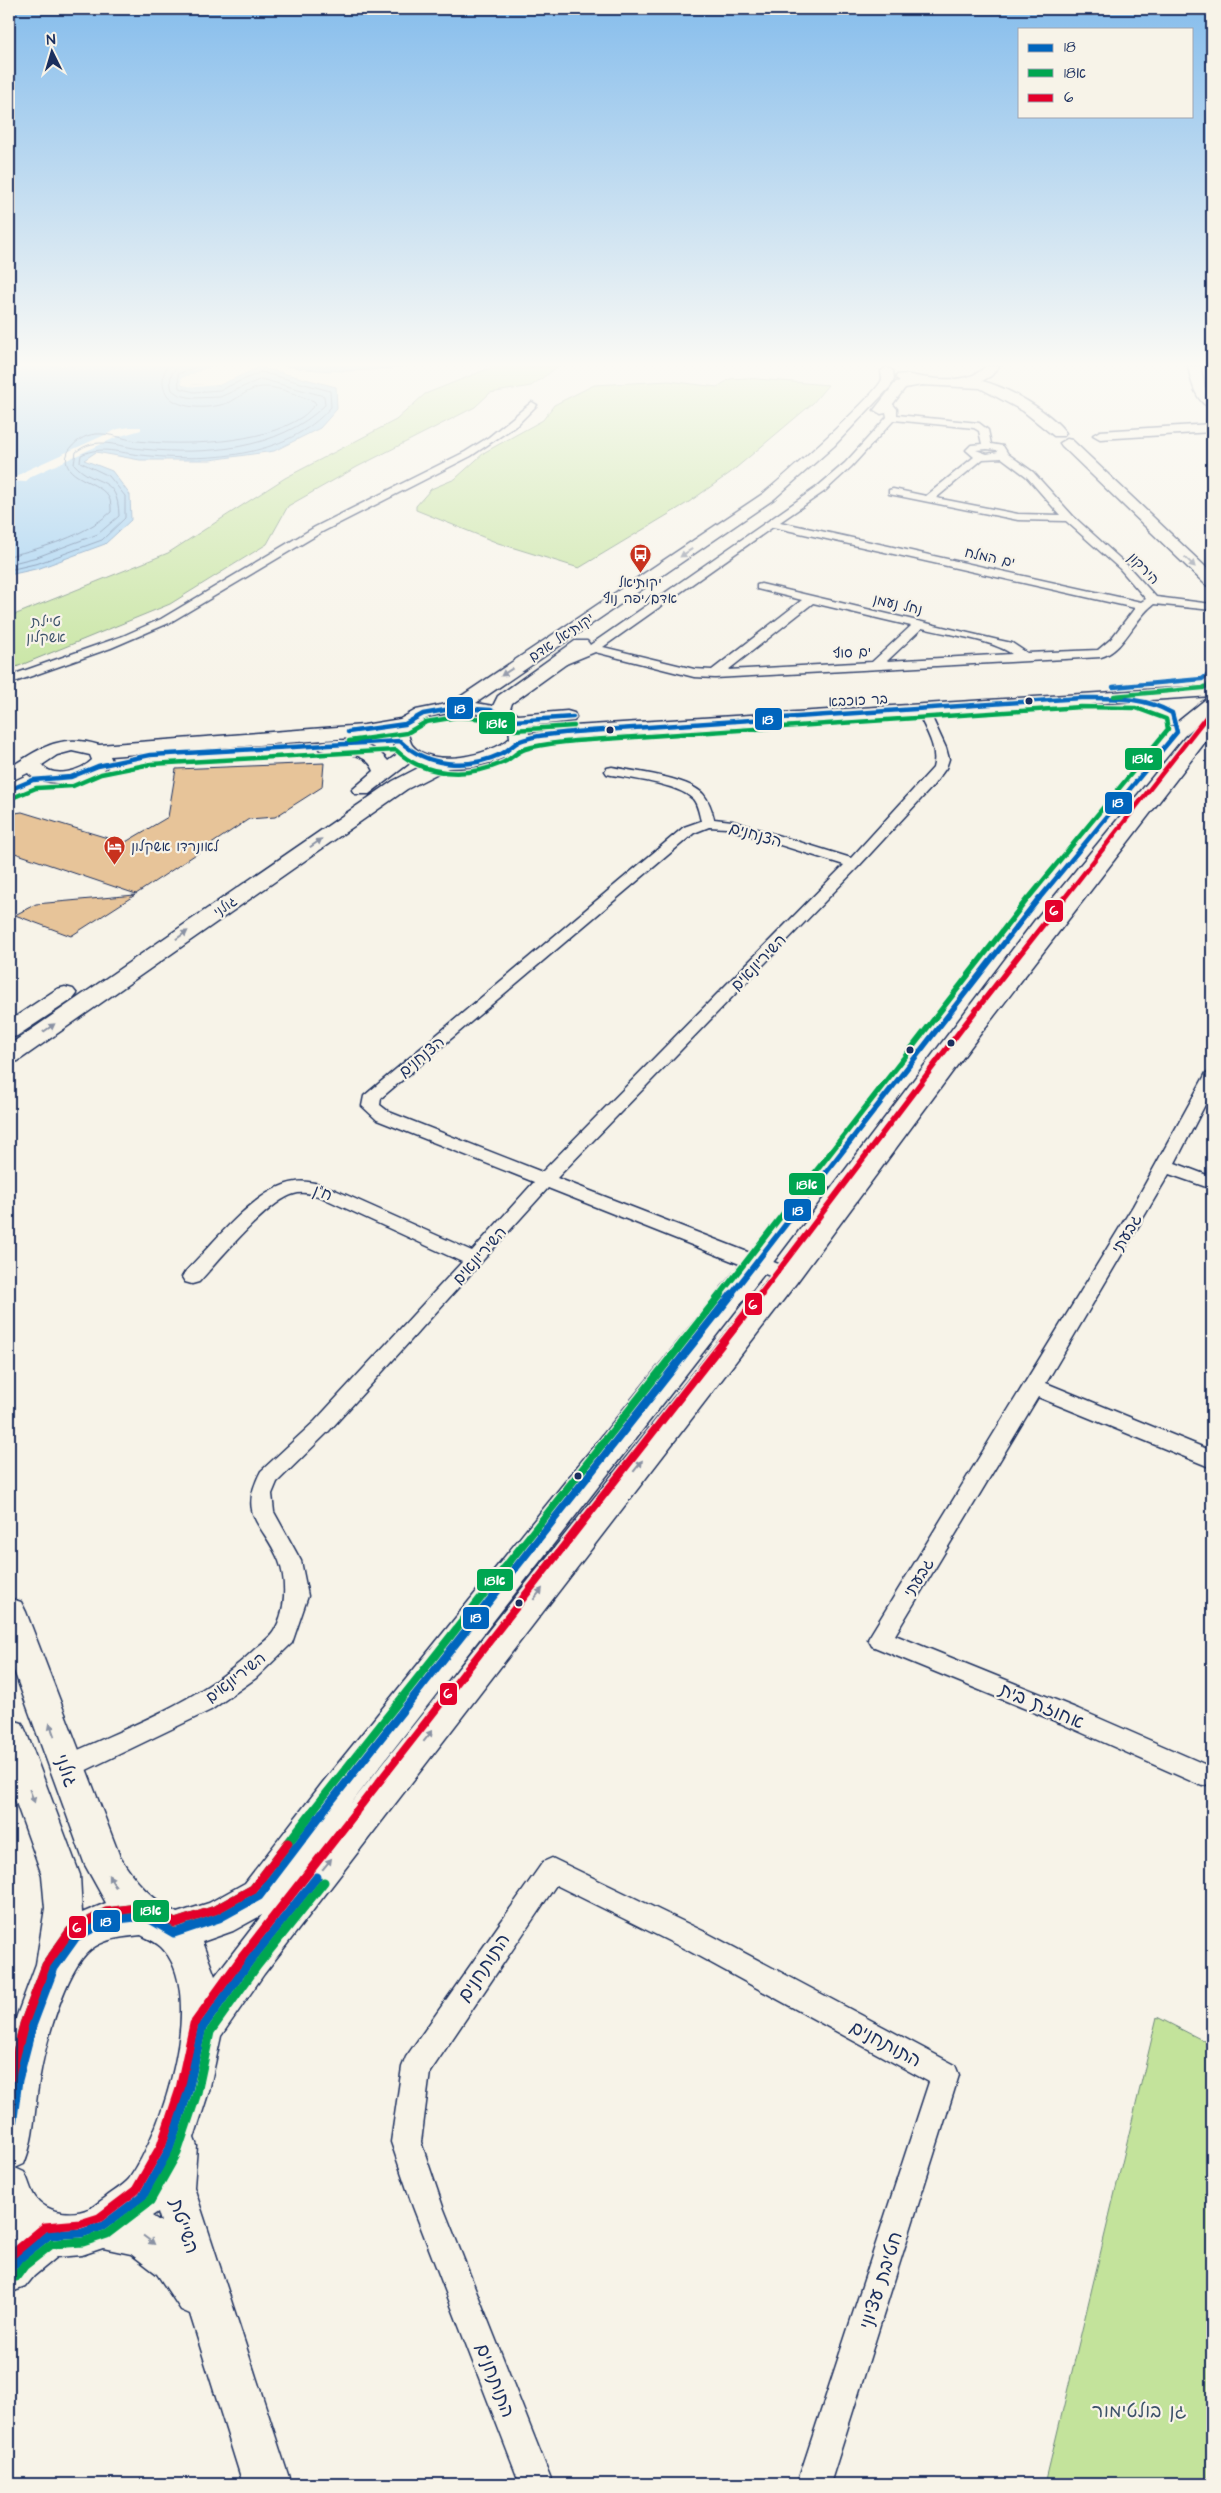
<svg xmlns="http://www.w3.org/2000/svg" width="1221" height="2493" font-family="'Architects Daughter','Playpen Sans Hebrew',sans-serif">
  <style>
    .green { fill: #c3e39b; stroke: #6f897c }
    .water { fill: #94caf3; stroke: #648cb7 }
    .pier { fill: #f7f3e8 }
    .lines { fill: none; stroke-linecap: round; stroke-linejoin: round }
    .shore { stroke: #4b6d9a; stroke-width: 1 }
    .building { fill: #e7c499; stroke: #1b2f5e }
    .street-casing { stroke: #1b2f5e; stroke-width: 3 }
    .secondary-casing { stroke: #1b2f5e; stroke-width: 3 }
    .street { fill: #f7f3e8; fill-rule: evenodd }
    .secondary { fill: #f7f3e8; fill-rule: evenodd }
    .bus-1-far3-casing { stroke: #f7f3e8; stroke-width: 7 }
    .bus-1-far2-casing { stroke: #f7f3e8; stroke-width: 9 }
    .bus-1-far1-casing { stroke: #f7f3e8; stroke-width: 11 }
    .bus-1-casing { stroke: #f7f3e8; stroke-width: 13 }
    .bus-2-far3-casing { stroke: #f7f3e8; stroke-width: 7 }
    .bus-2-far2-casing { stroke: #f7f3e8; stroke-width: 9 }
    .bus-2-far1-casing { stroke: #f7f3e8; stroke-width: 11 }
    .bus-2-casing { stroke: #f7f3e8; stroke-width: 13 }
    .bus-3-far3-casing { stroke: #f7f3e8; stroke-width: 7 }
    .bus-3-far2-casing { stroke: #f7f3e8; stroke-width: 9 }
    .bus-3-far1-casing { stroke: #f7f3e8; stroke-width: 11 }
    .bus-3-casing { stroke: #f7f3e8; stroke-width: 13 }
    .bus-1-far3 { stroke: #0065bd; stroke-width: 4.5 }
    .bus-1-far2 { stroke: #0065bd; stroke-width: 5.5 }
    .bus-1-far1 { stroke: #0065bd; stroke-width: 8 }
    .bus-1 { stroke: #0065bd; stroke-width: 9 }
    .bus-2-far3 { stroke: #00a651; stroke-width: 4.5 }
    .bus-2-far2 { stroke: #00a651; stroke-width: 5.5 }
    .bus-2-far1 { stroke: #00a651; stroke-width: 8 }
    .bus-2 { stroke: #00a651; stroke-width: 9 }
    .bus-3-far3 { stroke: #e4002b; stroke-width: 4.5 }
    .bus-3-far2 { stroke: #e4002b; stroke-width: 5.5 }
    .bus-3-far1 { stroke: #e4002b; stroke-width: 8 }
    .bus-3 { stroke: #e4002b; stroke-width: 9 }
    .oneway { fill: #8991a3 }
    .bus-dot { fill: #1b2f5e; stroke: #f7f3e8; stroke-width: 2 }
    .labels { text-anchor: middle; stroke-width: 4.5; stroke-linejoin: round; paint-order: stroke }
    .far-street-label { font-size: 14px; fill: #1b2f5e; stroke: #f7f3e8 }
    .far-poi-label { font-size: 14px; fill: #1b2f5e; stroke: #f7f3e8 }
    .far-park-label { font-size: 14px; fill: #3d536a; stroke: #f7f3e8 }
    .street-label { font-size: 16px; fill: #1b2f5e; stroke: #f7f3e8 }
    .near-street-label { font-size: 19px; fill: #1b2f5e; stroke: #f7f3e8 }
    .near-park-label { font-size: 19px; fill: #3d536a; stroke: #f7f3e8 }
    .line-badge { stroke: #f7f3e8; stroke-width: 2 }
    .badge-label { font-size: 14px; text-anchor: middle; font-weight: bold; fill: #fff }
  </style>
  <rect width="100%" height="100%" fill="#f7f3e8"/>
  <filter id="ink" filterUnits="userSpaceOnUse"><feTurbulence type="fractalNoise" baseFrequency=".02" numOctaves="2"/><feDisplacementMap in="SourceGraphic" scale="10" xChannelSelector="R" yChannelSelector="G"/><feConvolveMatrix kernelMatrix="1 2 1 2 8 2 1 2 1" color-interpolation-filters="sRGB"/></filter>
  <g filter="url(#ink)">
    <g class="green">
      <path d="M495,366H559L531,386L490,393L475,407L357,467L288,506L267,544L170,604L9,670V617L168,553L285,478L396,420L425,394Z"/>
      <path d="M746,378L828,385L813,403L730,473L689,502L579,568L498,543L416,510V506L431,489L455,479L485,452L543,420L554,405L594,385L669,381L717,387L730,379Z"/>
      <path d="M1157,2017L1212,2045V2484H1045Z"/>
    </g>
    <g class="water">
      <path d="M9,366H212L182,378V385H219L259,367L336,387L337,409L320,428L274,451L210,460H140L96,452L84,460L112,471L130,495L131,520L105,544L40,568L9,575Z"/>
      <path d="M285,366H405C366,372 324,373 285,366Z"/>
    </g>
    <g class="pier">
      <path d="M212,366H214L213,369L184,379V383L195,385L218,383L255,366H261L219,385L195,387L182,385L181,378Z"/>
      <path d="M130,427H141V430L117,437L32,476L25,482L9,481L27,470L118,429Z"/>
    </g>
    <g class="lines">
      <g class="shore">
        <path d="M9,556C46,547 82,537 111,512C111,508 111,504 110,500C102,479 57,480 68,452C74,442 84,435 96,434C110,433 123,439 137,441C183,446 263,444 302,417C307,414 311,408 316,404L314,401C298,396 279,386 262,387C250,388 240,397 230,402C213,409 180,411 167,395C161,386 162,375 167,366"/>
        <path d="M9,564L37,557L98,534L119,516C118,473 95,488 74,464L76,452C97,435 118,447 142,449C204,455 278,451 325,405L324,396L261,379L220,397L193,398L179,395L172,390C169,380 170,372 179,366"/>
        <path d="M9,570L39,563L102,540L125,518V496L109,476L80,462L81,455C102,445 119,453 141,455C204,462 286,459 331,407L330,391L261,372L220,390L194,392L179,388L178,374L198,366"/>
      </g>
    </g>
    <g class="building">
      <path d="M324,763L322,787L275,817L249,819L136,894L9,851V814L22,812L124,843L168,817L176,769Z"/>
      <path d="M135,895L71,936L15,915L36,904Z"/>
    </g>
    <g class="lines">
      <defs>
        <g id="street">
          <path d="M884,401H890L897,409V415L979,423L988,430L991,444L1003,446L1008,454L1033,472L1073,516L1127,565L1156,597L1212,604V610L1154,604C1135,617 1124,651 1101,657L715,678L694,677L595,652L561,666H553L551,663L553,660L590,645L817,487L845,463L887,417ZM894,420L974,428L979,431L982,444L971,445L966,450L974,457L926,496L893,489L889,490V494L1018,520L1066,521L1120,569L1146,599L1141,602L780,522L825,491L851,467ZM987,449L997,450L998,452L987,454L976,450ZM1002,458L1026,476L1060,515L1018,514L936,498L983,459ZM773,527L1135,608L1111,639L1098,650L1027,653L1012,643L998,640L761,584L757,585V589L802,600L712,670L694,669L603,647ZM813,603L911,626L872,662L728,670ZM922,628C949,635 990,639 1012,654L887,661Z"/>
          <path d="M532,402L537,405L517,425L471,456L322,532L169,623L111,648L9,684V676L123,636L161,619L315,527L465,452L489,437Z"/>
          <path d="M922,705L928,709L946,748L949,759L946,768L932,787L859,866L557,1178L794,1270L797,1275L794,1280L787,1281L780,1280L548,1188L329,1431L277,1482L272,1494L274,1512L301,1561L308,1596L292,1643L256,1678L211,1710L74,1776L65,1779L56,1776L53,1768L56,1760C125,1728 200,1702 255,1649C261,1644 270,1638 274,1631C286,1612 287,1581 279,1561C263,1522 237,1517 261,1471L315,1421L462,1262L321,1197C312,1194 303,1191 294,1194C268,1201 219,1260 199,1282L192,1284L185,1282L182,1277L185,1272C213,1244 256,1187 296,1182C309,1180 322,1185 333,1189L472,1251L534,1182L377,1120L362,1106L364,1096L684,827L701,821C699,814 698,805 693,799C677,783 630,779 607,774L605,771L607,768L612,767C635,772 687,777 703,794C709,801 712,810 714,819L732,821L851,858L933,768C939,748 924,727 916,709ZM709,827L726,828L844,865L542,1172L389,1112L380,1105L381,1098L694,833Z"/>
          <path d="M1212,1072V1091L1175,1163L1212,1177V1189L1169,1174L1046,1383L1212,1451V1468L1038,1397L895,1635L1078,1709L1211,1767V1783L1202,1786L1060,1723L872,1646L868,1639L1133,1206L1204,1077L1206,1073Z"/>
          <path d="M552,1858L707,1933L955,2065L959,2075L830,2484H797L929,2082L689,1951L556,1885L430,2072L421,2142L443,2207L553,2484H520L413,2207L391,2142L402,2067L406,2057L543,1862Z"/>
        </g>
        <g id="secondary">
          <path d="M986,366H999L991,376L982,381C1007,387 1051,412 1066,433L1064,436H1054L1023,411L980,388L922,385L905,388L886,413L881,414L874,410L896,382L900,381L896,378L897,375C905,373 913,376 921,377C941,380 971,383 986,366Z"/>
          <path d="M1188,366H1200L1205,387L1212,396V408C1196,404 1191,381 1188,366Z"/>
          <path d="M887,367L893,371L894,379L890,387L834,446L774,499L476,703L493,706L498,696L575,641H587L590,645L587,649L512,703L510,709L518,715L567,711L574,713L576,717L574,721L527,726L529,734L574,726L1209,686H1212V696L574,738L524,746L516,753L493,762L474,767L448,768L407,789L18,1061L9,1063V1045L393,781L424,765L412,761L369,794H355L352,790L374,771C365,749 340,755 320,750L317,746L320,742C342,736 374,743 388,761L399,753L394,747L391,732L364,737L110,756L112,761C97,782 68,787 45,781C38,779 32,778 28,773L9,782V768C41,748 60,733 99,745L364,725L400,719L416,710L451,703L764,493C781,479 879,393 882,379C882,376 881,374 881,371ZM472,713C486,715 498,717 509,727L510,738C492,755 431,769 412,745C410,742 409,737 408,734C420,712 451,713 472,713ZM72,751L90,755L92,760C81,771 53,779 42,765L57,755Z"/>
          <path d="M1212,424V432L1100,439L1093,435L1100,431Z"/>
          <path d="M1067,439L1072,440L1212,573V587L1206,585L1062,446L1060,443Z"/>
          <path d="M1212,698V712L1184,736L1033,920L768,1269L349,1806L777,1268L965,1023L1200,723L1212,717V733L981,1033L797,1282L264,1974L221,2036L209,2091L194,2138L197,2146L194,2187L291,2484H243L190,2314L181,2310L157,2274L131,2254L103,2248L82,2255L57,2257L34,2276L25,2287L9,2293V2239L13,2236L9,2233V2037L36,1964L45,1908L42,1875L9,1783V1719L22,1723L27,1734L80,1875L82,1913L106,1903L85,1865L9,1657V1598L21,1602L26,1612L120,1857C134,1881 153,1900 177,1913L209,1903L245,1883L323,1782L748,1255L1017,910L1170,728L1206,699ZM262,1915L215,1976L202,1942L233,1931ZM141,1935C147,1938 156,1942 161,1947C208,1993 162,2133 129,2179C123,2186 112,2192 105,2198C100,2201 95,2206 89,2209C69,2217 39,2212 31,2189C29,2184 27,2177 24,2172L15,2168L24,2164C35,2138 34,2109 39,2081C44,2048 65,1971 90,1950C105,1938 123,1937 141,1935ZM158,2212L161,2222L152,2216Z"/>
          <path d="M65,987L73,989L77,994L73,999L17,1036L9,1038V1021L57,989Z"/>
        </g>
      </defs>
      <use href="#street" class="street-casing"/>
      <use href="#secondary" class="secondary-casing"/>
      <use href="#street" class="street"/>
      <use href="#secondary" class="secondary"/>
      <defs>
        <g id="bus-1-far3">
          <path d="M1113,687L1202,679L1212,672"/>
          <path d="M348,732L405,724L423,714L456,708L491,710L514,721L573,717"/>
          <path d="M9,790L33,780L71,777L98,766L150,755L400,741C427,767 467,770 501,754C508,751 513,744 520,741C537,734 557,734 574,732L1081,698C1113,698 1143,696 1172,713L1177,732L1038,900"/>
        </g>
        <path id="bus-1-far2" d="M731,1295L1039,898"/>
        <path id="bus-1-far1" d="M321,1814L732,1294"/>
        <g id="bus-1">
          <path d="M9,2149L18,2080L32,2026L54,1968L76,1937L109,1920L145,1916L174,1933L219,1918L259,1896L322,1813"/>
          <path d="M9,2271L18,2260L49,2235L82,2233L103,2226L143,2196L169,2150L188,2091L202,2028L250,1961L317,1877"/>
        </g>
        <g id="bus-2-far3">
          <path d="M1114,696L1203,688L1212,683"/>
          <path d="M349,741L407,733L426,722L457,717L489,719L514,730L574,726"/>
          <path d="M12,798L36,788L73,786L101,774L151,764L396,750C424,777 467,778 502,763C510,760 516,752 525,749C541,744 558,743 575,741L1081,707L1136,708L1166,719L1168,729L1027,900"/>
        </g>
        <path id="bus-2-far2" d="M720,1295L1028,898"/>
        <path id="bus-2-far1" d="M310,1814L721,1294"/>
        <g id="bus-2">
          <path d="M9,2083L24,2024L46,1965L70,1931L106,1912L144,1907L175,1923L215,1910L253,1889L311,1813"/>
          <path d="M16,2277L24,2266L52,2244L83,2242L107,2234L150,2201L177,2153L197,2093L210,2032L257,1966L324,1882"/>
        </g>
        <path id="bus-3-far3" d="M1063,900L1207,716"/>
        <path id="bus-3-far2" d="M760,1295L966,1023L1064,898"/>
        <path id="bus-3-far1" d="M354,1814L761,1294"/>
        <g id="bus-3">
          <path d="M9,2083L24,2024L46,1965L70,1931L106,1912L144,1907L175,1923L215,1910L253,1889L288,1843"/>
          <path d="M9,2257L45,2227L80,2224L99,2218L136,2190L161,2146L180,2089L194,2024L243,1956L355,1813"/>
        </g>
      </defs>
      <use href="#bus-1-far3" class="bus-1-far3-casing"/>
      <use href="#bus-1-far2" class="bus-1-far2-casing"/>
      <use href="#bus-1-far1" class="bus-1-far1-casing"/>
      <use href="#bus-1" class="bus-1-casing"/>
      <use href="#bus-2-far3" class="bus-2-far3-casing"/>
      <use href="#bus-2-far2" class="bus-2-far2-casing"/>
      <use href="#bus-2-far1" class="bus-2-far1-casing"/>
      <use href="#bus-2" class="bus-2-casing"/>
      <use href="#bus-3-far3" class="bus-3-far3-casing"/>
      <use href="#bus-3-far2" class="bus-3-far2-casing"/>
      <use href="#bus-3-far1" class="bus-3-far1-casing"/>
      <use href="#bus-3" class="bus-3-casing"/>
      <use href="#bus-1-far3" class="bus-1-far3"/>
      <use href="#bus-1-far2" class="bus-1-far2"/>
      <use href="#bus-1-far1" class="bus-1-far1"/>
      <use href="#bus-1" class="bus-1"/>
      <use href="#bus-2-far3" class="bus-2-far3"/>
      <use href="#bus-2-far2" class="bus-2-far2"/>
      <use href="#bus-2-far1" class="bus-2-far1"/>
      <use href="#bus-2" class="bus-2"/>
      <use href="#bus-3-far3" class="bus-3-far3"/>
      <use href="#bus-3-far2" class="bus-3-far2"/>
      <use href="#bus-3-far1" class="bus-3-far1"/>
      <use href="#bus-3" class="bus-3"/>
    </g>
    <defs><path id="oneway-solid" d="M-6-.8H1V-3.2L6.5 0L1 3.2V.8H-6Z" transform="scale(1.25)"/></defs>
    <g class="oneway">
      <use href="#oneway-solid" transform="translate(686 553) rotate(146)"/>
      <use href="#oneway-solid" transform="translate(1190 562) rotate(44)"/>
      <use href="#oneway-solid" transform="translate(507 672) rotate(147)"/>
      <use href="#oneway-solid" transform="translate(316 843) rotate(-35)"/>
      <use href="#oneway-solid" transform="translate(182 935) rotate(-35)"/>
      <use href="#oneway-solid" transform="translate(49 1028) rotate(-35)"/>
      <use href="#oneway-solid" transform="translate(638 1466) rotate(-52)"/>
      <use href="#oneway-solid" transform="translate(538 1594) rotate(-52)"/>
      <use href="#oneway-solid" transform="translate(52 1730) rotate(-110)"/>
      <use href="#oneway-solid" transform="translate(428 1736) rotate(-52)"/>
      <use href="#oneway-solid" transform="translate(32 1796) rotate(69)"/>
      <use href="#oneway-solid" transform="translate(327 1864) rotate(-51)"/>
      <use href="#oneway-solid" transform="translate(112 1881) rotate(-121)"/>
      <use href="#oneway-solid" transform="translate(149 2240) rotate(37)"/>
    </g>
  </g>
  <linearGradient id="sky" x2="0" y2="1"><stop stop-color="#86bdec"/><stop offset="0.51" stop-color="#fbfaf5"/><stop offset="1" stop-color="#fbfaf5" stop-opacity="0"/></linearGradient>
  <rect width="1221" height="715" fill="url(#sky)"/>
  <defs>
    <symbol id="bus-pin" viewBox="-11 -11 22 30"><path d="M0 17L-7.5 6A9.5 9.5 0 1 1 7.5 6Z" fill="#c8321e" stroke="#f7f3e8"/><path d="M-5-6H5V4H4V6H2V4H-2V6H-4V4H-5ZM-3.5-4V0h7V-4ZM-3.5 1.2v1.5H-2V1.2ZM2 1.2v1.5H3.5V1.2Z" fill="#fff"/></symbol>
    <symbol id="hotel-pin" viewBox="-11 -11 22 30"><path d="M0 17L-7.5 6A9.5 9.5 0 1 1 7.5 6Z" fill="#c8321e" stroke="#f7f3e8"/><path d="M-6-4.5h1.5V1H6V5H4.5V3h-9V5H-6ZM-4 0a1.8 1.8 0 1 1 3.6 0ZM.5 0V-2.5h3Q6-2.5 6 0Z" fill="#fff"/></symbol>
  </defs>
  <g fill-rule="evenodd">
    <use href="#bus-pin" x="628" y="542" width="25" height="34"/>
    <use href="#hotel-pin" x="102" y="834" width="25" height="34"/>
  </g>
  <g class="bus-dot">
    <circle cx="1029" cy="701" r="4.5"/>
    <circle cx="610" cy="730" r="4.5"/>
    <circle cx="951" cy="1043" r="4.5"/>
    <circle cx="910" cy="1050" r="4.5"/>
    <circle cx="578" cy="1476" r="4.5"/>
    <circle cx="519" cy="1603" r="4.5"/>
  </g>
  <g class="labels">
    <g class="far-street-label">
      <text transform="translate(990 557) rotate(12)" y="5">ים המלח</text>
      <text transform="translate(1144 568) rotate(46)" y="5">הירקון</text>
      <text transform="translate(898 604) rotate(13)" y="5">נחל נעמן</text>
      <text transform="translate(561 637) rotate(-34)" y="5">יקותיאל אדם</text>
      <text transform="translate(852 652) rotate(-3)" y="5">ים סוף</text>
      <text transform="translate(858 700) rotate(-3)" y="5">בר כוכבא</text>
      <text transform="translate(225 906) rotate(-35)" y="5">גולני</text>
    </g>
    <g class="far-poi-label">
      <text x="640" y="587">יקותיאל<tspan x="640" dy="16">אדם/יפה נוף</tspan></text>
      <text x="131" y="851" text-anchor="start">לאונרדו אשקלון</text>
    </g>
    <g class="far-park-label">
      <text x="46" y="626">טיילת<tspan x="46" dy="16">אשקלון</tspan></text>
    </g>
    <g class="street-label">
      <text transform="translate(756 834) rotate(16)" y="6">הצנחנים</text>
      <text transform="translate(758 962) rotate(-46)" y="6">השיריונאים</text>
      <text transform="translate(421 1056) rotate(-40)" y="6">הצנחנים</text>
      <text transform="translate(323 1192) rotate(20)" y="6">ח"ן</text>
      <text transform="translate(1126 1233) rotate(-59)" y="6">גבעתי</text>
      <text transform="translate(479 1255) rotate(-48)" y="6">השיריונאים</text>
      <text transform="translate(918 1577) rotate(-58)" y="6">גבעתי</text>
      <text transform="translate(235 1677) rotate(-38)" y="6">השיריונאים</text>
    </g>
    <g class="near-street-label">
      <text transform="translate(1042 1705) rotate(23)" y="7">אחוזת בית</text>
      <text transform="translate(67 1770) rotate(69)" y="7">גולני</text>
      <text transform="translate(483 1967) rotate(-56)" y="7">התותחנים</text>
      <text transform="translate(886 2043) rotate(28)" y="7">התותחנים</text>
      <text transform="translate(185 2226) rotate(72)" y="7">השייטת</text>
      <text transform="translate(880 2280) rotate(-72)" y="7">חטיבת עציוני</text>
      <text transform="translate(496 2380) rotate(69)" y="7">התותחנים</text>
    </g>
    <g class="near-park-label">
      <text x="1139" y="2417">גן בולטימור</text>
    </g>
  </g>
  <g class="line-badge">
    <rect x="446" y="696" width="28" height="24" rx="5" fill="#0065bd"/>
    <rect x="754" y="707" width="29" height="24" rx="5" fill="#0065bd"/>
    <rect x="478" y="711" width="38" height="24" rx="5" fill="#00a651"/>
    <rect x="1124" y="747" width="39" height="24" rx="5" fill="#00a651"/>
    <rect x="1104" y="791" width="29" height="24" rx="5" fill="#0065bd"/>
    <rect x="1044" y="899" width="20" height="24" rx="5" fill="#e4002b"/>
    <rect x="788" y="1172" width="38" height="24" rx="5" fill="#00a651"/>
    <rect x="783" y="1198" width="29" height="24" rx="5" fill="#0065bd"/>
    <rect x="744" y="1292" width="19" height="24" rx="5" fill="#e4002b"/>
    <rect x="476" y="1568" width="38" height="24" rx="5" fill="#00a651"/>
    <rect x="462" y="1606" width="28" height="24" rx="5" fill="#0065bd"/>
    <rect x="439" y="1682" width="19" height="24" rx="5" fill="#e4002b"/>
    <rect x="132" y="1899" width="38" height="24" rx="5" fill="#00a651"/>
    <rect x="92" y="1909" width="29" height="24" rx="5" fill="#0065bd"/>
    <rect x="68" y="1915" width="19" height="24" rx="5" fill="#e4002b"/>
  </g>
  <g class="badge-label">
    <text x="460" y="713">18</text>
    <text x="768" y="724">18</text>
    <text x="497" y="728">18א</text>
    <text x="1143" y="763">18א</text>
    <text x="1118" y="807">18</text>
    <text x="1054" y="915">6</text>
    <text x="807" y="1189">18א</text>
    <text x="798" y="1215">18</text>
    <text x="753" y="1309">6</text>
    <text x="495" y="1585">18א</text>
    <text x="476" y="1622">18</text>
    <text x="448" y="1698">6</text>
    <text x="151" y="1915">18א</text>
    <text x="106" y="1926">18</text>
    <text x="77" y="1932">6</text>
  </g>
  <rect width="1221" height="2493" fill="none" stroke="#f7f3e8" stroke-width="30"/>
  <rect x="15" y="15" width="1191" height="2463" fill="none" stroke="#1b2f5e" stroke-width="2" filter="url(#ink)"/>
  <rect x="1018" y="28" width="175" height="90" fill="#f7f3e8" stroke="#9fa5b1"/>
  <rect x="1028" y="44" width="25" height="8" fill="#0065bd" stroke="#9fa5b1"/>
  <text x="1064" y="52" font-size="15" fill="#1b2f5e">18</text>
  <rect x="1028" y="69" width="25" height="8" fill="#00a651" stroke="#9fa5b1"/>
  <text x="1064" y="78" font-size="15" fill="#1b2f5e">18א</text>
  <rect x="1028" y="94" width="25" height="8" fill="#e4002b" stroke="#9fa5b1"/>
  <text x="1064" y="102" font-size="15" fill="#1b2f5e">6</text>
  <g transform="translate(52 52) rotate(355)" stroke="#f7f3e8" stroke-width="4" paint-order="stroke">
  <path d="M0-4L9 19L0 12L-9 19Z" fill="#1b2f5e"/>
  <text y="-8" font-size="14" font-weight="bold" text-anchor="middle" fill="#1b2f5e">N</text>
  </g>
</svg>
